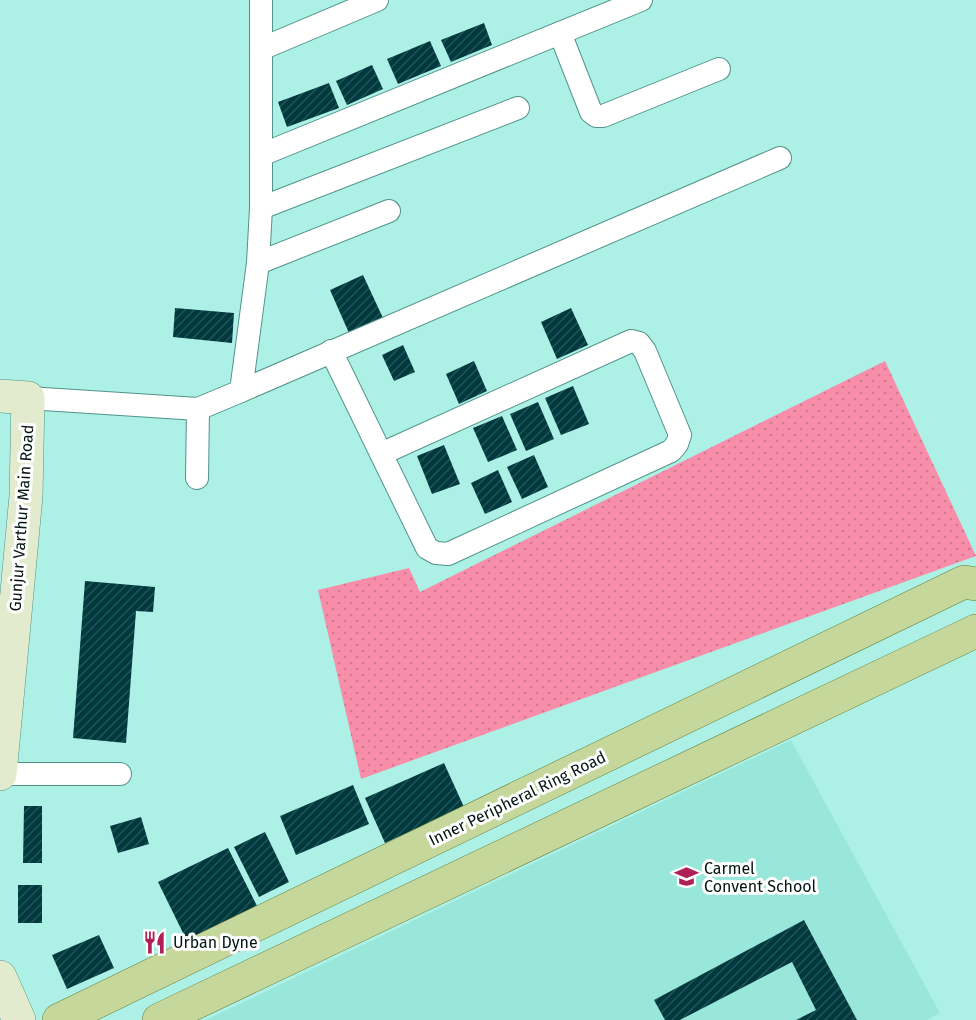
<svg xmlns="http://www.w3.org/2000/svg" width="976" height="1020" font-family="'Fira Sans',sans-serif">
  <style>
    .built { fill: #99e7db }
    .grass { fill: url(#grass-dots) }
    .building { fill: url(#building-hatch) }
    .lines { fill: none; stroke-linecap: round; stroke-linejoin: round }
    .street-casing { stroke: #51938a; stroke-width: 24 }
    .secondary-casing { stroke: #51938a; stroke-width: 34 }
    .primary-casing { stroke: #678240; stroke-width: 34 }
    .street { stroke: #fff; stroke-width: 22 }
    .secondary { stroke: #e2ebcd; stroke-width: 33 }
    .primary { stroke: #c5d79b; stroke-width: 33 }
    .labels { text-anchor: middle; stroke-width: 6; stroke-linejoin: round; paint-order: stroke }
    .street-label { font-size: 16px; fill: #001512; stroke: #fff }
    .poi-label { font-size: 16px; fill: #001512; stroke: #fff; text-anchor: start }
  </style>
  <defs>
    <pattern id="grass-dots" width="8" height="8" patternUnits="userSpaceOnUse" patternTransform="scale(1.5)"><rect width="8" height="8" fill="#f88ea9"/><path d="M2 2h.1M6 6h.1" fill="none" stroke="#d37a90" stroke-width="1.8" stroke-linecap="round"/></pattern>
    <pattern id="building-hatch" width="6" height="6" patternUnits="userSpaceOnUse" patternTransform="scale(1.5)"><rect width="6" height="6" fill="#003a3f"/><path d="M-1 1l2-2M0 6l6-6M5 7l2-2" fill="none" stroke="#245357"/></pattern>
  </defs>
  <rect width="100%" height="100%" fill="#adf1e6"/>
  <path class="built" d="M791,740L940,1013L927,1020H206Z"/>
  <path class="grass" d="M885,361L976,556L361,779L318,590L409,568L420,592Z"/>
  <g class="building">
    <path d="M484,23L492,45L451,62L441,40Z"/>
    <path d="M430,41L441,66L398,84L387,59Z"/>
    <path d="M372,65L383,89L347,105L336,81Z"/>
    <path d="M329,83L339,108L287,127L278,102Z"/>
    <path d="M363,275L383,318L349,333L330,290Z"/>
    <path d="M175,308L234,313L232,343L173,337Z"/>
    <path d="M571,308L588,345L557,359L541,322Z"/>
    <path d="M403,345L415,372L394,381L382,355Z"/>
    <path d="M474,361L487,391L459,404L446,374Z"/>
    <path d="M573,386L589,424L561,435L545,398Z"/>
    <path d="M538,402L554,439L526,451L510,414Z"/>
    <path d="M502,416L517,450L488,462L473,428Z"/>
    <path d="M444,445L460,484L432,494L417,456Z"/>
    <path d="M534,455L548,487L522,499L507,467Z"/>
    <path d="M498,470L512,502L485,514L471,483Z"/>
    <path d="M85,581L155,587L153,612L136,611L126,743L73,738Z"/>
    <path d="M444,763L464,807L385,843L365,798Z"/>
    <path d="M353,785L369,824L296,855L280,816Z"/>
    <path d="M24,806H42V863H23Z"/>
    <path d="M141,817L149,844L118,853L110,826Z"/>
    <path d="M265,832L289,882L259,897L234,847Z"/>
    <path d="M228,848L257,906L187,941L158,882Z"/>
    <rect x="18" y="885" width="24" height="38"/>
    <path d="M804,920L857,1020H796L816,1010L792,962L680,1020H665L654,1000Z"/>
    <path d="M99,935L114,968L67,989L52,955Z"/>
  </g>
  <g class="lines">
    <defs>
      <g id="street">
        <path d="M560,33L591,112L596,116H603L719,69"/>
        <path d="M261,49L377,0"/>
        <path d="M261,155L641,0"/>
        <path d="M261,208L518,108"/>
        <path d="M258,263L389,211"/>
        <path d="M331,351L427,548L436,553L448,554L671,451L677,444L680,435L645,351L639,343L631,341L381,454"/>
        <path d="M241,391L780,158"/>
        <path d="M28,398L198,409L241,391L258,263L261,208V0"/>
        <path d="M197,478L198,409"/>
        <path d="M0,774H120"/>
      </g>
      <g id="secondary">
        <path d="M0,396L28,398L26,496L0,774"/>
        <path d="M0,977L19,1020"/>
      </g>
      <g id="primary">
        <path d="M59,1020L964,582L976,584"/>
        <path d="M159,1020L976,631"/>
      </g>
    </defs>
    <use href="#street" class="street-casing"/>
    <use href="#secondary" class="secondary-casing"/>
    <use href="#primary" class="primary-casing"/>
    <use href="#street" class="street"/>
    <use href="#secondary" class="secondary"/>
    <use href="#primary" class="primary"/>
  </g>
  <defs>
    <symbol id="school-bare" viewBox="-9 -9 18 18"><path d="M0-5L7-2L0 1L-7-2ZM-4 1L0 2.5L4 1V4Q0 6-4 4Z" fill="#af2057" stroke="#fff" stroke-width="2.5" paint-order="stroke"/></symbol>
    <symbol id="restaurant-bare" viewBox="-9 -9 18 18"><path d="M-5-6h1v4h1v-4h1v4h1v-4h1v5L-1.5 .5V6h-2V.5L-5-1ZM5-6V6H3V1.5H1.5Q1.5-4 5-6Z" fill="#af2057" stroke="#fff" stroke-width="2.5" paint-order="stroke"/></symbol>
  </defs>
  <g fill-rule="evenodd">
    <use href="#school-bare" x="670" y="860" width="33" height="33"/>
    <use href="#restaurant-bare" x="138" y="926" width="33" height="33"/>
  </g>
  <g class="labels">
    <g class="street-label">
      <text transform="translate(21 518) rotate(-86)" y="6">Gunjur Varthur Main Road</text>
      <text transform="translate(517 798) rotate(-26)" y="6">Inner Peripheral Ring Road</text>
    </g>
    <g class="poi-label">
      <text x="704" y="874">Carmel<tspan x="704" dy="18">Convent School</tspan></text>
      <text x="173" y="948">Urban Dyne</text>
    </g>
  </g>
</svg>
